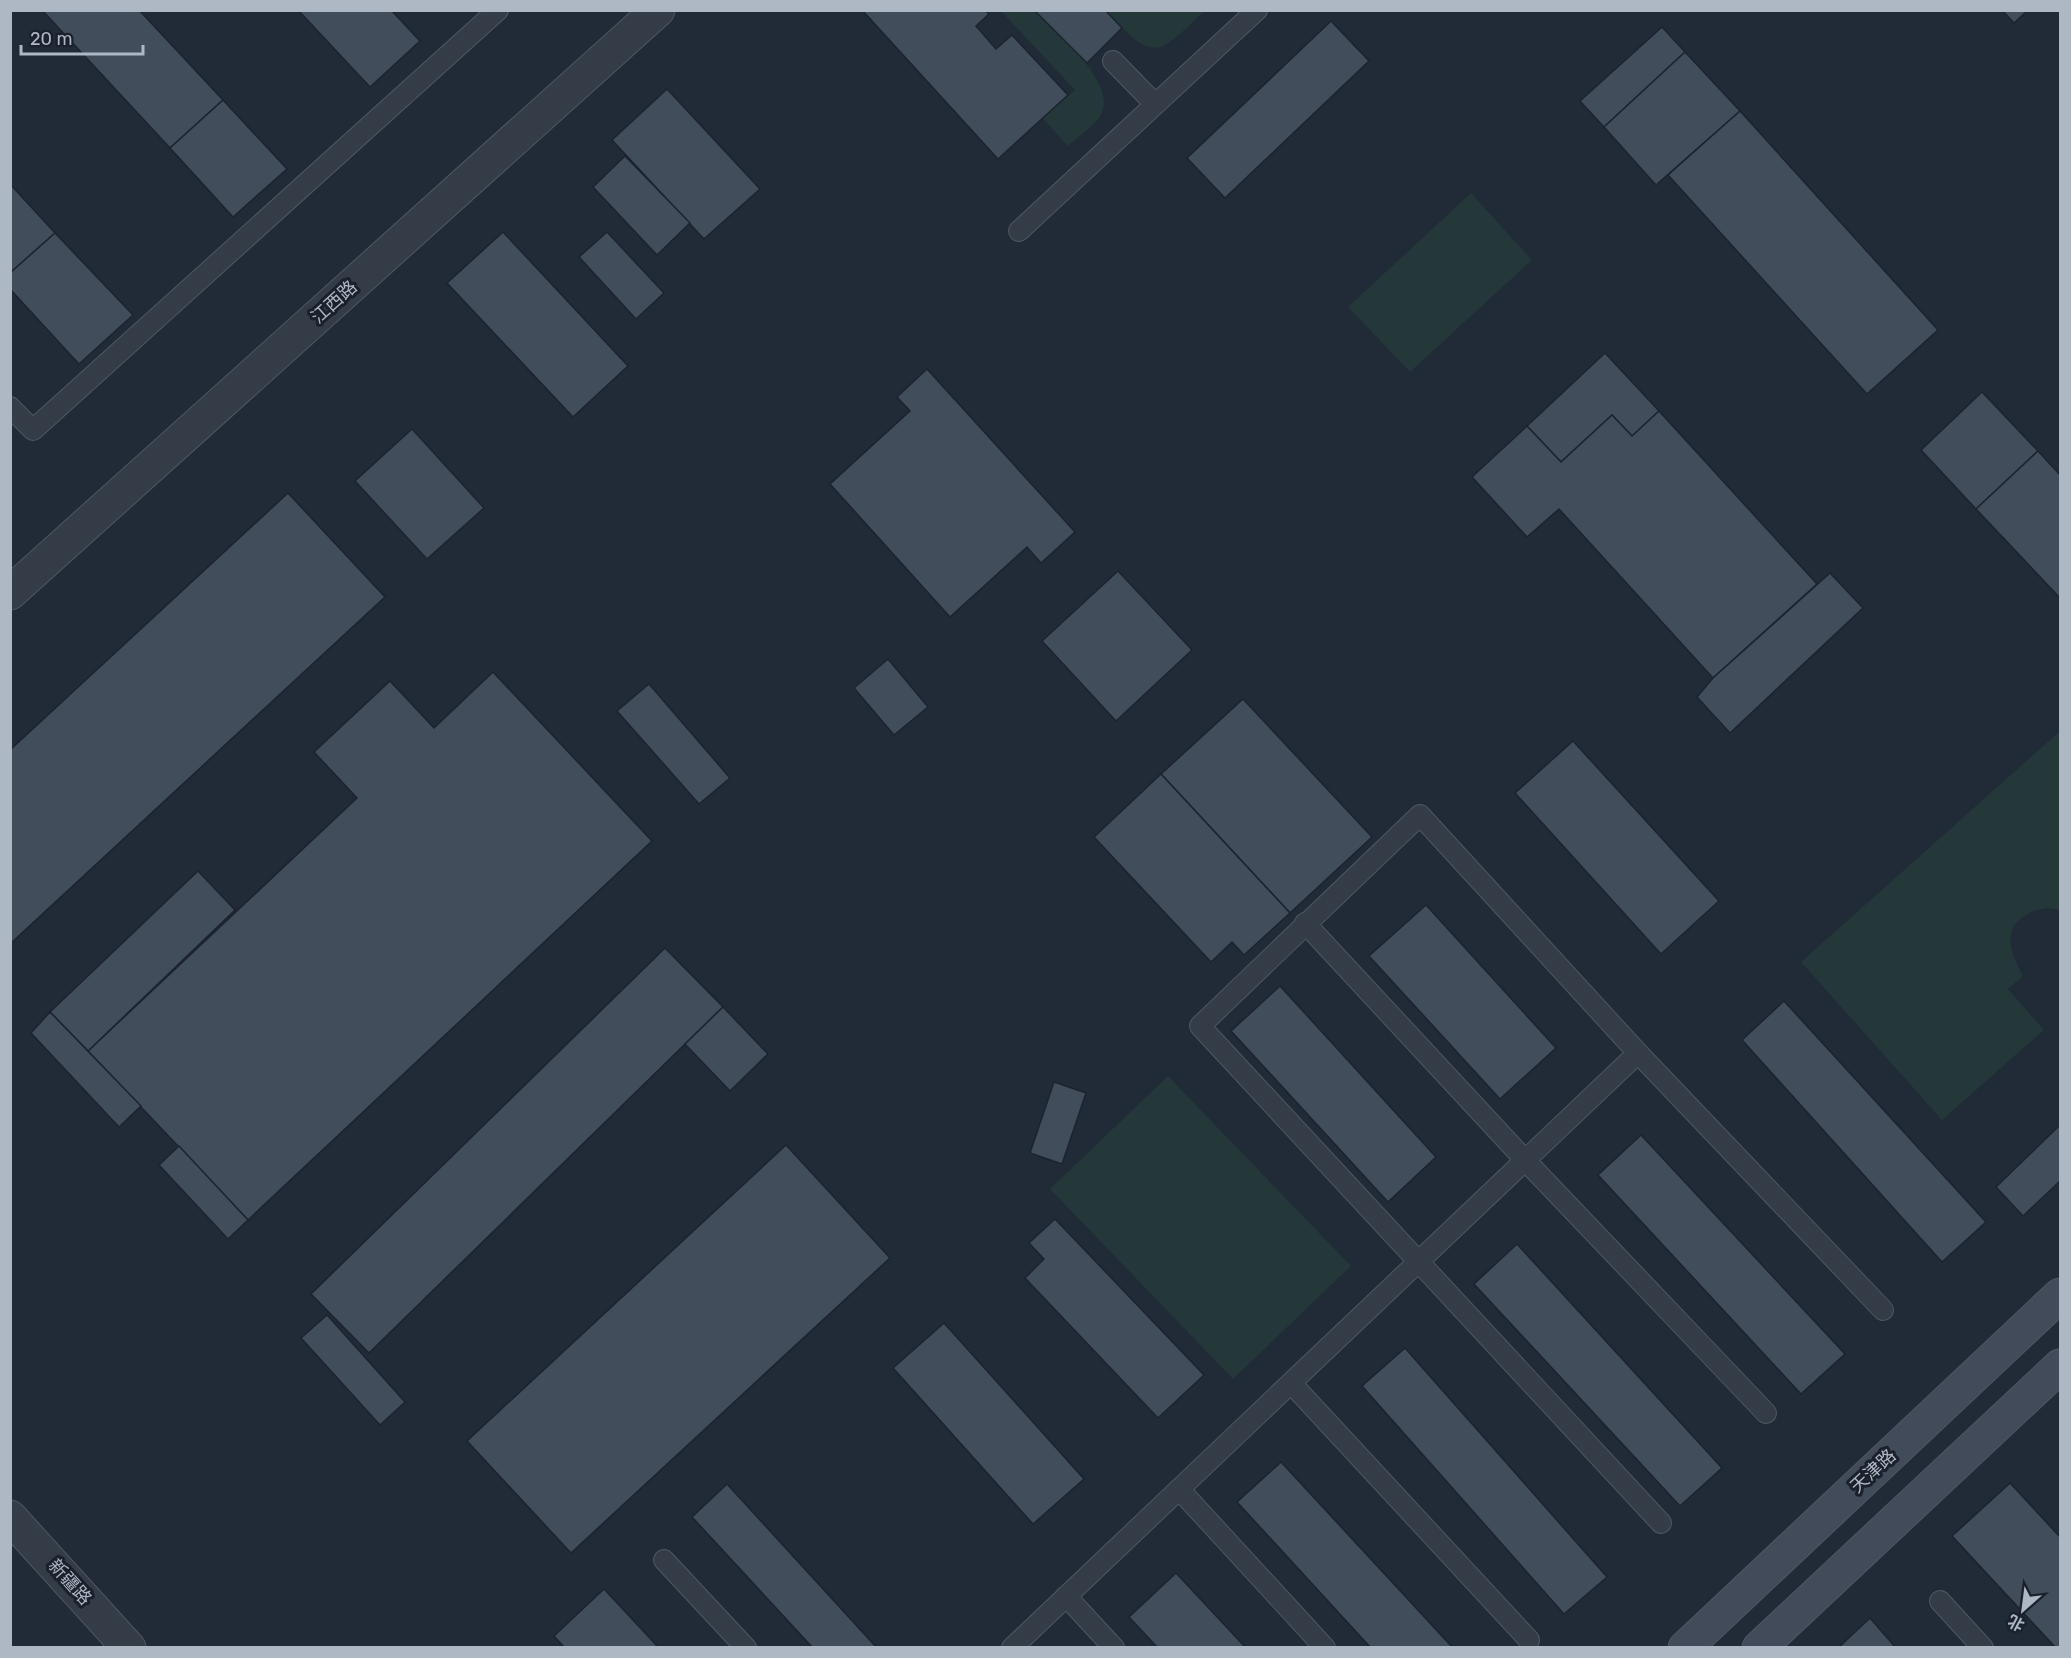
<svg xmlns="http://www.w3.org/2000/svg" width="2071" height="1658" font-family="Rubik,'Noto Sans SC',sans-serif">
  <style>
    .green { fill: #243739 }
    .building { fill: #424d5c; stroke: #1c232e; stroke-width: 1.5 }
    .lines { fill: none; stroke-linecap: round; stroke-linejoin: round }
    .service-casing { stroke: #4f5762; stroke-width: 22 }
    .minor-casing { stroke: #4f5762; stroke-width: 35 }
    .secondary-casing { stroke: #4f5762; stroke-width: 35 }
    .service { stroke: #343c47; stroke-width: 20 }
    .minor { stroke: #343c47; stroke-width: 33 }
    .secondary { stroke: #424b5a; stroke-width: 33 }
    .labels { text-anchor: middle; stroke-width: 6; stroke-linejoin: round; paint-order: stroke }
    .street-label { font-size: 18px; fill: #aeb7c4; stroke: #1a212c }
  </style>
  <rect width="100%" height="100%" fill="#212a37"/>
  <g class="green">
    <path d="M1001,11H1034C1055,31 1123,86 1099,118C1091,128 1078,137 1068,146L1042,118L1075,90Z"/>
    <path d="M1105,11H1204C1155,59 1154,61 1105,11Z"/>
    <path d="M1471,193L1532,260L1410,372L1348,307Z"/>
    <path d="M2060,731V911C2045,903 2018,914 2012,930C2007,946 2016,963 2023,976L2008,989L2044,1030L1942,1120L1801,962Z"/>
    <path d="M1168,1076L1351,1266L1233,1379L1050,1189Z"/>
  </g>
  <g class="building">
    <path d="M42,10H139L223,100L170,148Z"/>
    <path d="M298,10H391L420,41L370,87Z"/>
    <path d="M862,10H985L989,14L976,26L996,49L1012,35L1068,95L998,159Z"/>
    <path d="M1034,10H1105L1122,28L1087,63Z"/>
    <path d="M2002,10H2028L2014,23Z"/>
    <path d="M1331,21L1369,61L1225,198L1187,158Z"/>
    <path d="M1662,27L1685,52L1604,127L1580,101Z"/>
    <path d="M1685,52L1740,111L1656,185L1604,127Z"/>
    <path d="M667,89L760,189L704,239L612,140Z"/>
    <path d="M223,100L287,169L233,217L170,148Z"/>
    <path d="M1740,111L1938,330L1867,394L1668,175Z"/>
    <path d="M625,156L690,223L657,255L593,187Z"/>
    <path d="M10,184L55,233L10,273Z"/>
    <path d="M503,232L628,366L573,417L447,283Z"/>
    <path d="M607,232L664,293L636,319L579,257Z"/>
    <path d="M55,233L133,315L79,364L10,289V273Z"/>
    <path d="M1605,353L1659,411L1632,436L1612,415L1561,462L1527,426Z"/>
    <path d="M927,369L1075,532L1041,563L1027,547L950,617L830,484L910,411L897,397Z"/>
    <path d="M1982,392L2038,451L1976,509L1921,450Z"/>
    <path d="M1659,411L1817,584L1713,678L1559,509L1527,537L1472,477L1527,426L1561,462L1612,415L1632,436Z"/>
    <path d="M412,429L484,508L427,559L355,481Z"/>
    <path d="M2038,451L2060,475V598L1976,509Z"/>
    <path d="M288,493L385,597L10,944V750Z"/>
    <path d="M1118,571L1192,650L1116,721L1042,641Z"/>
    <path d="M1830,573L1863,608L1730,733L1697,697L1713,678Z"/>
    <path d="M888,659L928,707L894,735L854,688Z"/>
    <path d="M493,672L652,841L248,1220L88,1051L357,798L314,752L390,681L434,728Z"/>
    <path d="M649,684L730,778L699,804L617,711Z"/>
    <path d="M1243,699L1372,837L1290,913L1161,774Z"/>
    <path d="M1573,741L1719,901L1661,954L1515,793Z"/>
    <path d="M1161,774L1290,913L1244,955L1232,942L1211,962L1094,837Z"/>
    <path d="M198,871L235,910L88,1051L50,1012Z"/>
    <path d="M1426,905L1556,1048L1500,1099L1369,956Z"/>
    <path d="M665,948L723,1007L369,1353L311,1294Z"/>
    <path d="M1280,986L1436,1157L1388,1202L1231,1031Z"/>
    <path d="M1784,1001L1986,1222L1942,1262L1742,1040Z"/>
    <path d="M723,1007L768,1054L730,1091L685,1044Z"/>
    <path d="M50,1012L141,1106L119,1127L31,1033Z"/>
    <path d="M1054,1082L1086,1093L1062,1164L1030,1153Z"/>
    <path d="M2060,1125V1181L2023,1216L1996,1187Z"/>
    <path d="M1641,1135L1845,1354L1801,1394L1598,1175Z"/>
    <path d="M786,1145L890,1258L571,1553L467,1441Z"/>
    <path d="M179,1146L248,1220L228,1239L159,1165Z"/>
    <path d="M1055,1219L1204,1375L1158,1418L1025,1278L1044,1259L1029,1243Z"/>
    <path d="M1517,1244L1722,1468L1680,1506L1474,1284Z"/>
    <path d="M327,1315L405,1402L380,1425L301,1338Z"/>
    <path d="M944,1323L1084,1479L1033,1524L893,1368Z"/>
    <path d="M1405,1348L1607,1577L1564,1614L1362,1386Z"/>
    <path d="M1281,1462L1453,1648H1371L1237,1502Z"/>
    <path d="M2010,1483L2060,1537V1648H2056L1952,1536Z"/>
    <path d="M727,1484L877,1648H813L692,1517Z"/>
    <path d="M1176,1573L1246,1648H1158L1129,1617Z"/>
    <path d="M604,1589L659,1648H565L554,1636Z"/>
    <path d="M1870,1618L1896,1648H1838Z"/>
  </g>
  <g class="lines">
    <defs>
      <g id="service">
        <path d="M1113,61L1155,104"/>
        <path d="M1019,231L1257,10"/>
        <path d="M10,407L33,430L498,10"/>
        <path d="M1305,923L1525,1160L1766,1413"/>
        <path d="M1291,1383L1529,1640"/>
        <path d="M1179,1489L1325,1648"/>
        <path d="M1661,1523L1200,1026L1420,815L1638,1053L1883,1310"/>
        <path d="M664,1560L746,1648"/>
        <path d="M1066,1596L1114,1648"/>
        <path d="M1940,1601L1983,1648"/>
        <path d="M1012,1648L1638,1053"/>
      </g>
      <g id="minor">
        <path d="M10,593L658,10"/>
        <path d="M10,1517L129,1648"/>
      </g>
      <g id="secondary">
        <path d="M1685,1648L2060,1295"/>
        <path d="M1759,1648L2060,1366"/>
      </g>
    </defs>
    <use href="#service" class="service-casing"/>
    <use href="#minor" class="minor-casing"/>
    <use href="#secondary" class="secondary-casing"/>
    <use href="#service" class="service"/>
    <use href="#minor" class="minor"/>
    <use href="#secondary" class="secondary"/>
  </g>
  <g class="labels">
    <g class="street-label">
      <text transform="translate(334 302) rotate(-42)" y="6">江西路</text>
      <text transform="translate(1873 1471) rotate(-43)" y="6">天津路</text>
      <text transform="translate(70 1582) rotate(48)" y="6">新疆路</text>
    </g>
  </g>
  <rect width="2071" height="1658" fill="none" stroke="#aeb7c4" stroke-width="24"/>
  <g transform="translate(2023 1610) rotate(208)" stroke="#1a212c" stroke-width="4.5" paint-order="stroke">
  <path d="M0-4.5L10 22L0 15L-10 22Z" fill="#aeb7c4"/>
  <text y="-9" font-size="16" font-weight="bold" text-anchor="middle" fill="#aeb7c4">北</text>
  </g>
  <path d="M21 45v9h122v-9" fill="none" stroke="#aeb7c4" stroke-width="3"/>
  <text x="30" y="45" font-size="18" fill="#aeb7c4" stroke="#1a212c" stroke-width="4.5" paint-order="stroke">20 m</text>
</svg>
